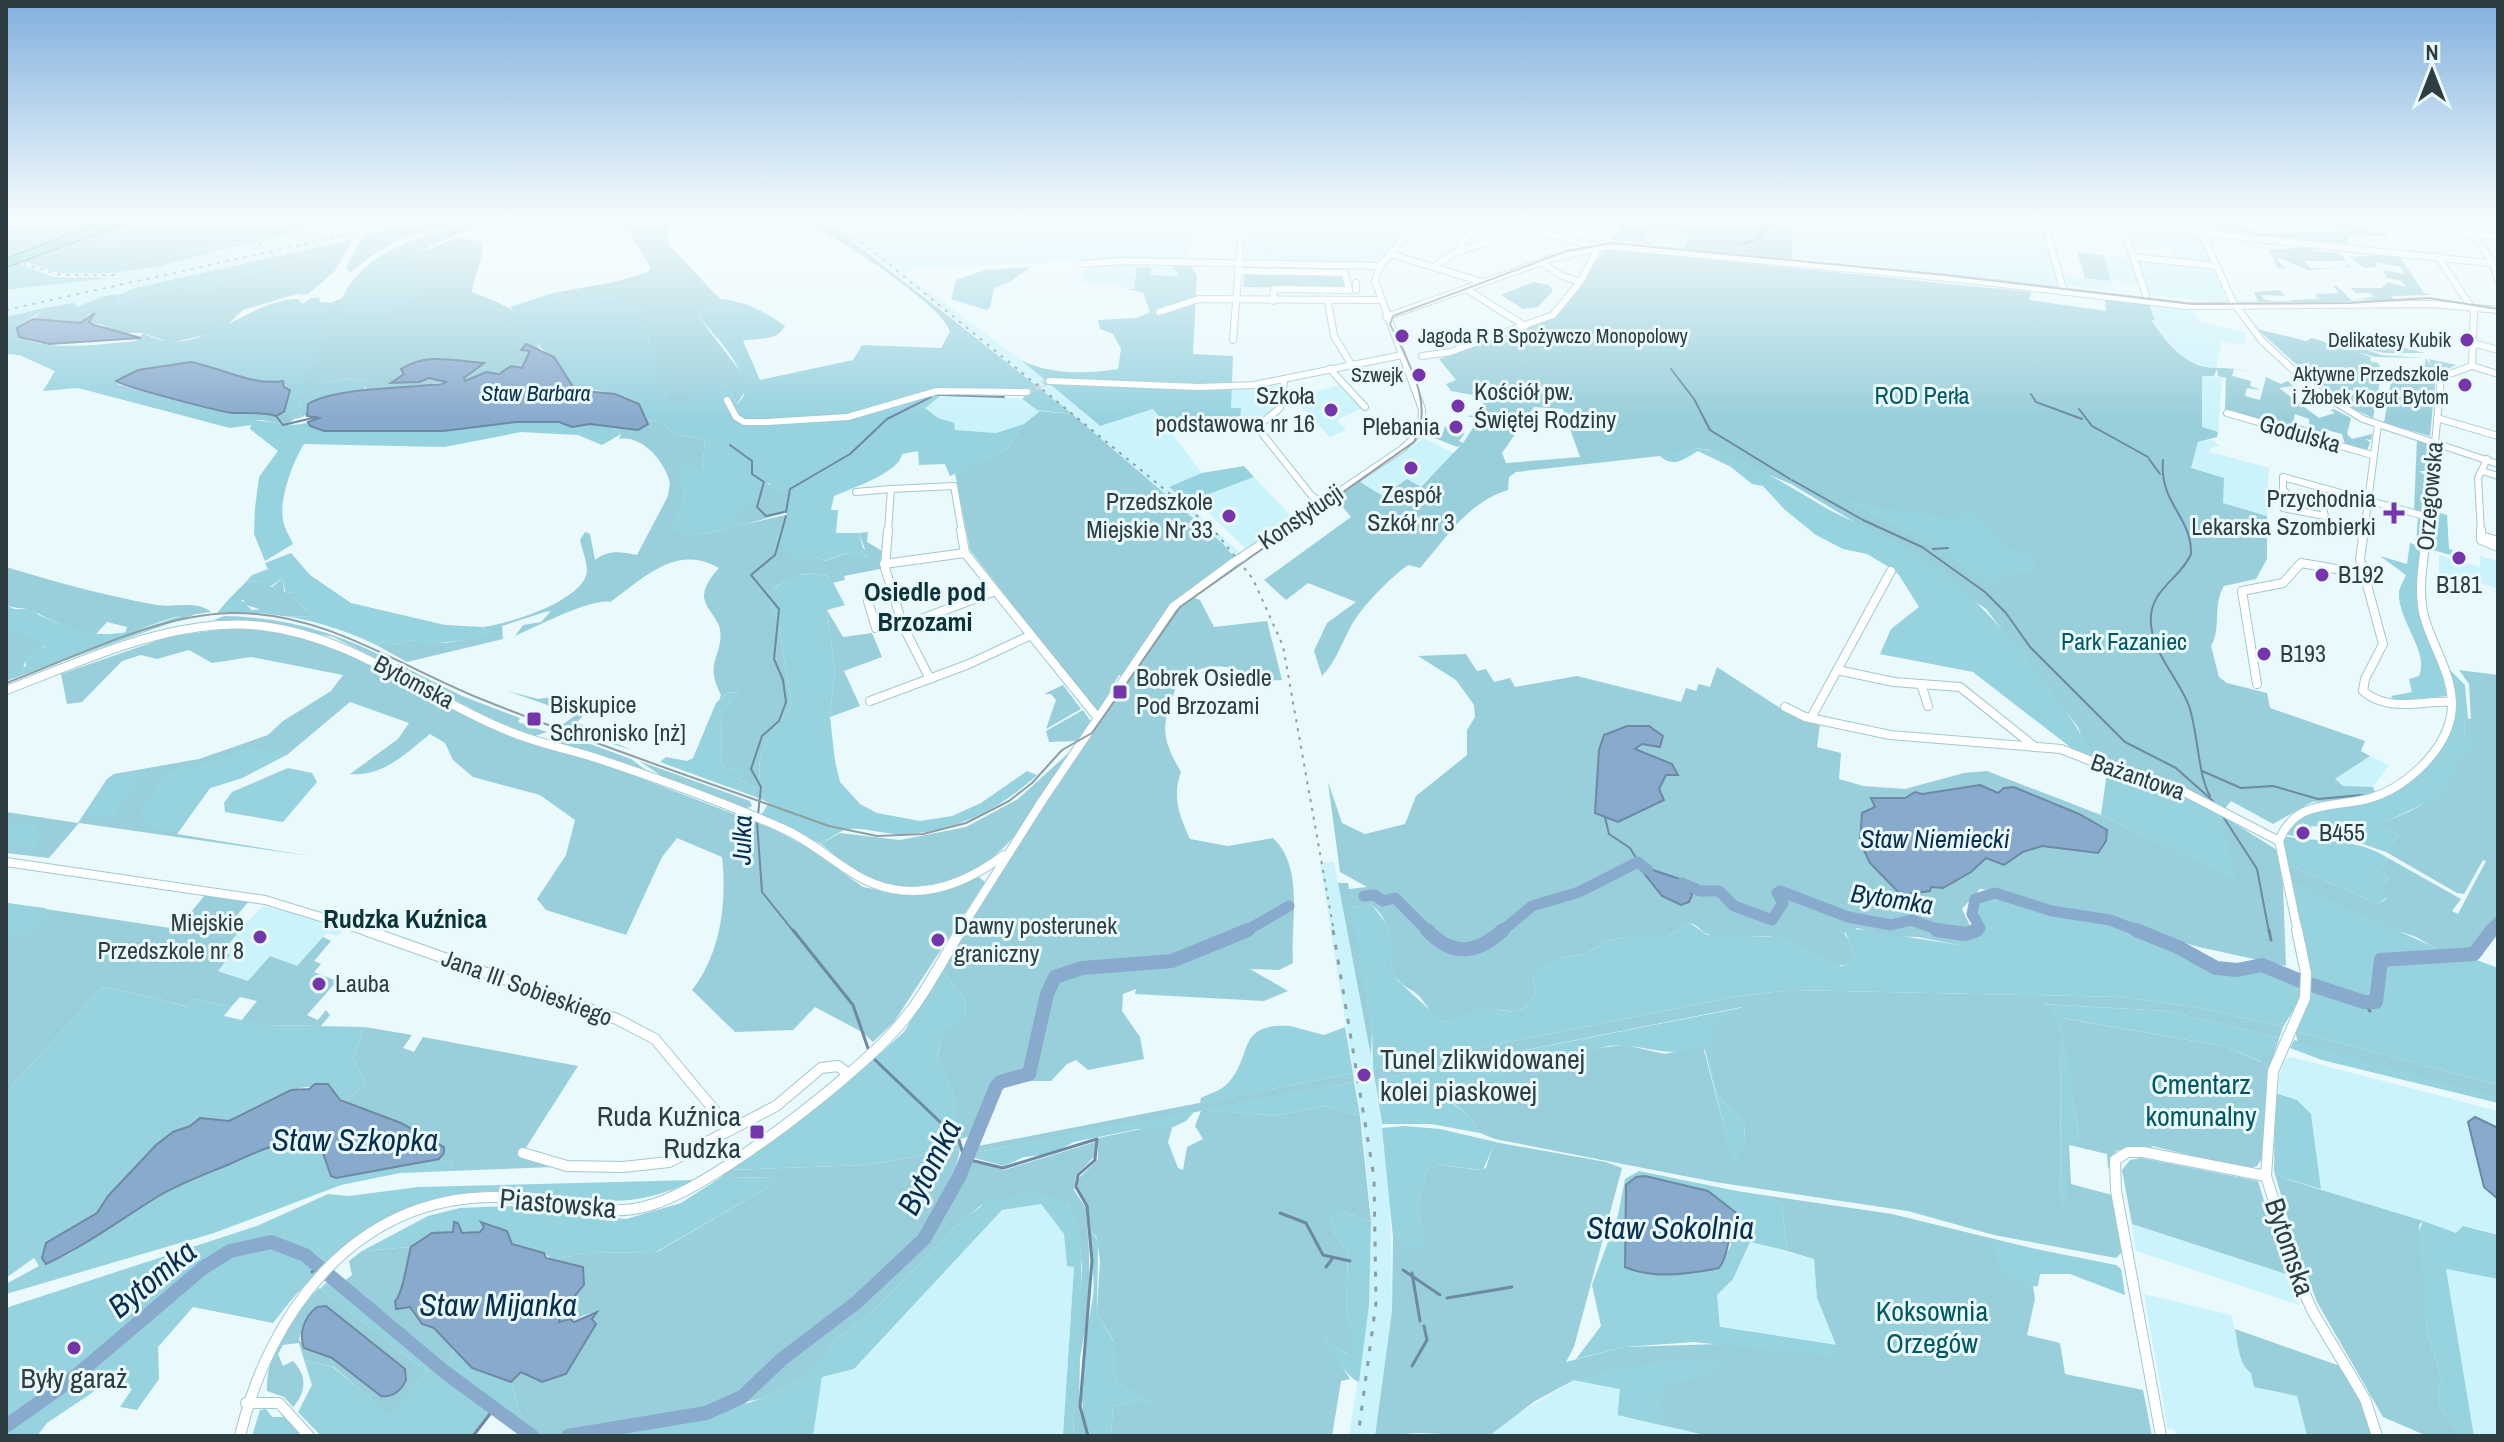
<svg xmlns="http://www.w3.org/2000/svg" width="2504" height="1442" font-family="'Archivo Narrow',sans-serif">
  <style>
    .built { fill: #cbf3fb }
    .green { fill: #99cfda; fill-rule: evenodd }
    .forest { fill: #97d2df; fill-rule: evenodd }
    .water { fill: #88aacd; stroke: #6d89a3; stroke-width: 2 }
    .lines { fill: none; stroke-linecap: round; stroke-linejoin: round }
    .stream-far1 { stroke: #6d89a3; stroke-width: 2 }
    .stream { stroke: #6d89a3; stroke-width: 3 }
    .river-far1 { stroke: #88aacd; stroke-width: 11 }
    .river { stroke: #88aacd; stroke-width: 14 }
    .minor-tunnel { stroke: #c3d3d7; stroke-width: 6; stroke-dasharray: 6 3; stroke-linecap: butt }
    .minor-far2-casing { stroke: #a1c9d1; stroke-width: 8 }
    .minor-far1-casing { stroke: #a1c9d1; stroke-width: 10 }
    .minor-casing { stroke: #a1c9d1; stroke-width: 12 }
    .major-casing { stroke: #258989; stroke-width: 10 }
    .minor-far2 { stroke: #fff; stroke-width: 6 }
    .minor-far1 { stroke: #fff; stroke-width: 8 }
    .minor { stroke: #fff; stroke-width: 10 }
    .major { stroke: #79d1d0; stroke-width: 8 }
    .tram { stroke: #8e9ea2; stroke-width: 2 }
    .rail-far1 { stroke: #8e9ea2; stroke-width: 2; stroke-dasharray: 3 6; stroke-linecap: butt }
    .rail { stroke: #8e9ea2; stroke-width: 3; stroke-dasharray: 5 10; stroke-linecap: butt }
    .minor-bridge-casing { stroke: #a1c9d1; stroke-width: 10; stroke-linecap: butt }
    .minor-bridge { stroke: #fff; stroke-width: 8 }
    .poi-dot { fill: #7536ab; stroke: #e9f9fc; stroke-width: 3 }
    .labels { text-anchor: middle; stroke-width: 6; stroke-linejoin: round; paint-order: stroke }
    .far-poi-label { font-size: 20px; fill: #2d3d41; stroke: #e9f9fc; text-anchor: end }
    .far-water-label { font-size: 22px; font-style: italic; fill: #072e50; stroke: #e9f9fc }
    .poi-label { font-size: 24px; fill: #2d3d41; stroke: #e9f9fc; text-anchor: start }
    .park-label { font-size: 24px; fill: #005865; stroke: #e9f9fc }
    .street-label { font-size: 24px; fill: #2d3d41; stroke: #e9f9fc }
    .neighbourhood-label { font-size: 26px; font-weight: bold; fill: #0d333a; stroke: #e9f9fc }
    .water-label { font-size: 26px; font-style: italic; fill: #072e50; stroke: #e9f9fc }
    .near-poi-label { font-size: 28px; fill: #2d3d41; stroke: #e9f9fc; text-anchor: start }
    .near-park-label { font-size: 28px; fill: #005865; stroke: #e9f9fc }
    .near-street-label { font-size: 28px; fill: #2d3d41; stroke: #e9f9fc }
    .near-water-label { font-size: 32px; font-style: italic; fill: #072e50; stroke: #e9f9fc }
  </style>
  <rect width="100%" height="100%" fill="#e9f9fc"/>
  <g class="built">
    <path d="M320,218H336L308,231L372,218H442L135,288L77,307H53L6,317V290L99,279L44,274L13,262L18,260L40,268L128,272L238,247L285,234Z"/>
    <path d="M814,218H1202L1193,221L1188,261L1100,260L986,265L912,269L904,273L1021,360L1099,426L1154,409L1202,473L1170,488L1240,553L1234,557L1223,544L1031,380L865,249Z"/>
    <path d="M1222,218H1421L1390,254L1372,263L1246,260L1249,227L1240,226L1239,219Z"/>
    <path d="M1831,218H2043L2064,292L1895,273L1890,267L1793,258V224L1829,227Z"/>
    <path d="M1654,226L1694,236L1684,249L1654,245L1644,240Z"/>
    <path d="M2126,226L2200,234L2211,263L2174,259L2169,249L2132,245Z"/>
    <path d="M2103,255L2130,258L2140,284L2112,281L2114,291L2065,285L2063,276L2111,281Z"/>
    <path d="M2136,259L2213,267L2227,303L2149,295Z"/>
    <path d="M1136,263H1171L1180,276L1150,275L1134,289L1124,288L1120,283L1082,282L1085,265Z"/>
    <path d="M2144,305L2194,311L2200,321L2246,333L2244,345L2222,341L2216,369L2181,358L2159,332Z"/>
    <path d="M2202,376L2222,377L2218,432L2202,427Z"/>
    <path d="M1284,382L1280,408L1263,421L1240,422L1241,409L1231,408V388Z"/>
    <path d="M1340,385L1362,408L1337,420L1346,430L1330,437L1293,398Z"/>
    <path d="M939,397L1018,398L1040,411L1024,424L996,433L954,430L925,408Z"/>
    <path d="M1424,438L1455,454L1399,505L1361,482Z"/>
    <path d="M2213,440L2219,446L2211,448L2210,452L2269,468L2267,516L2222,503L2191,468L2198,442Z"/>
    <path d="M1254,477L1293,518L1245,548L1193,498Z"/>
    <path d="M2439,555L2480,567V556L2498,561V588L2439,573Z"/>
    <path d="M2370,756L2389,765L2373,787L2343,786L2335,779Z"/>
    <path d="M1334,862L1371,1056L1390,1182L1392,1311L1375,1436H1349L1369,1305L1371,1218L1363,1132L1320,863Z"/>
    <path d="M263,906L305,916L345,928L338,936L327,933L297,966L248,981L217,970L229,955L221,951Z"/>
    <path d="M2291,1057L2498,1111V1235L2474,1228L2456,1233L2321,1189L2311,1114L2278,1095L2279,1077L2284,1061Z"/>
    <path d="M1033,1203L1041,1204L1064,1234L1067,1266H1074L1063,1436H813L822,1377L854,1369L1002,1210Z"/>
    <path d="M2132,1224L2286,1274L2299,1305L2136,1251Z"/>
    <path d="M1750,1242L1814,1259L1817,1298L1836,1345L1720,1327L1717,1295L1733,1278Z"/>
    <path d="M2446,1269L2498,1279V1436H2474Z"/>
    <path d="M2144,1294L2231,1315L2246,1370L2297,1396L2307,1436H2176L2174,1430L2168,1429Z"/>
    <path d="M1574,1380L1620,1389L1619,1415L1709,1436H1489L1499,1425Z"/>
  </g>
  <g class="green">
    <path d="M137,218H320L285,234L238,247L261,239L136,259L83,261L93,248L116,247L103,231H98Z"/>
    <path d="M646,218H673L667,236L669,245L720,299H713L698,316L743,375L747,388L737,404L724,381L687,403H662L666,394L653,365L649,338L616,297L562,302L553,293L614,282L648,272L651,268L625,226L646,229L651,224Z"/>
    <path d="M798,218H814L838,230L966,330L950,332C945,306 826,229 798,218Z"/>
    <path d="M1626,218H1831L1829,227L1793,225L1792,259L1684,249L1690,235L1654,226L1644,240L1654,245L1613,239Z"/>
    <path d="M2209,218H2228L2259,234L2343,230L2335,225L2306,222L2310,218L2367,226L2371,233L2385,232L2387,236H2355L2342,224L2353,236L2347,237L2350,244L2214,232L2246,234L2238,229L2214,228Z"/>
    <path d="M459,237L482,242C484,262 474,273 472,292C494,301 519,308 531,330C535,339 536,345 543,353L524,345L522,350L531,351L522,367C501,371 484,376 465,381L464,378L483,363C454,361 432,356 404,366V374L392,381L394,383L428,378L447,382L355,393L367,388V380L353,381V378L323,383L321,378L309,399L301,402L299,418L308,416L294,419L287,425L262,420L246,422L235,413C251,408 280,415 295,415L331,303L345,297L339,310L344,324L347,323L408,257Z"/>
    <path d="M2263,241L2330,249L2307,250L2339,253L2347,261H2305L2310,268H2348L2345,264L2354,267L2308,270L2275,257L2286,269L2278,268L2268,249L2300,248L2291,244L2265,245Z"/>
    <path d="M1605,249L2031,292L2029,300L2106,311L2105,299L2149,305L2155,320H2151C2167,343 2184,367 2215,368C2224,368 2235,368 2248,371L2234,369L2232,376L2251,381L2250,386L2261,390L2247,388L2245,396L2260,400L2266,377L2281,384L2288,381L2293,386L2279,388L2319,418L2335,413L2330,410L2334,409L2351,418L2347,434L2352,439L2372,434L2371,440L2365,439L2370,442L2367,451L2345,445L2342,434L2327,430L2324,439L2310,435L2309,419L2295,414L2293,423L2309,428L2305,431L2308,434L2225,411L2226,378L2218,376L2217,369L2214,376H2202V427L2218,432L2217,437L2198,442L2191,468L2224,478L2223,503L2267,516V559L2256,579L2224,586C2212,606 2222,628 2211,646L2219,677L2227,683L2267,693L2270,708L2365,741L2361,751L2370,756L2335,779L2343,786L2373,787L2375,792L2353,799L2312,802L2273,824L2231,801L2224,810L2093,766L2078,727L1986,609L1871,532L1791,484L1709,450L1696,448C1685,460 1674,468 1660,456L1516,472L1509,477L1508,490C1467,503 1448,536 1420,568L1408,565C1389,579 1363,605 1351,626C1341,644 1337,660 1322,676L1314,651L1327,623L1356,602L1308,583L1286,600L1264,580L1351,517L1334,496L1357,480L1383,496L1407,479L1421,487L1461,445L1457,447L1430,436L1427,433L1431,424L1441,426L1439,432L1443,433L1445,426L1451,434L1465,433L1459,441L1463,443L1479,419L1467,416L1479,415L1485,406L1478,396L1451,391L1446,384L1456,380L1439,359L1554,318ZM1534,407L1563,409L1580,457L1506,463L1502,453Z"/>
    <path d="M2342,249L2398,254L2424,293L2431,295L2391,296L2394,300L2352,304L2349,301V304L2259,303L2254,292L2280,290L2285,296L2261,295L2264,300L2291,303V300L2317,299L2314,294L2322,302L2316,294L2339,293L2333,286H2337L2352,301L2374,299H2354L2374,297L2370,293H2356L2351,288H2382L2387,282L2406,287L2402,281L2387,278L2383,270L2404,274L2401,267L2375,262L2377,267L2364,268L2349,257L2378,255L2346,253Z"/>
    <path d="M2077,252L2103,255L2111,281L2085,278Z"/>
    <path d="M335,254L338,255L296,294L243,310L221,331L171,343L143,333H113L105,326L89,322L91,313L80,323L33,319L42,311L39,309L74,303L77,307L104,296L120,294L116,308L150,292L181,287L195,292L212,290L224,280L296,260Z"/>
    <path d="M1244,272L1341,274L1345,289L1243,287Z"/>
    <path d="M1533,282L1549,285L1553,291L1538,307L1523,309L1501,295Z"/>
    <path d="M2257,329L2306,341L2312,338L2350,350L2353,335L2425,353H2384L2355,346L2382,355L2424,358L2375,357L2354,351L2371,357L2370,361L2378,363L2382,370L2373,418L2337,401Z"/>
    <path d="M2426,358L2431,366L2429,359L2456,365L2436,375L2430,436L2384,423L2393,369L2423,372Z"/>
    <path d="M1040,411L1072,414L1223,544L1234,557L1175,602L1122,677L1119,675L1097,713L970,550L955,473L1006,450L1024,424Z"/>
    <path d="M646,420L660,421L674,434L705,440L702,471L682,476L684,498L672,528C693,540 719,531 742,524L730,521L765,493L763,486L766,483L788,492V512L743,525L785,515L786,522L776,541L825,561L848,553L868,557L859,533L868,532L867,542L882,551L880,569L844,576L845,580L832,583L830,577C807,569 792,576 773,589L778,596L770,603L778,619L791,706C763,744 753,752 763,800L753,796L755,787L737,779L742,776L738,768L726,770L722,763L721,714L738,692L727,693L719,700L721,695C703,660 724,657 720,629C717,616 704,608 704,595C705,584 712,576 719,568C676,543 644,578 610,602C591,598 536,627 515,636L523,625L541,622L551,611L545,612L502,626L503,639L407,662L378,646L383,641L400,645L413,640C433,648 468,640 490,633L483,627C509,624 585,600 587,571C587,562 582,549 580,540L585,532L590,534L595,560C609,549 621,552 637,555L668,496L670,483C665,462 643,435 619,439L621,434L612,426L638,430L647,425Z"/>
    <path d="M2417,439L2429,444L2426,471H2419L2426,476L2421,512L2414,510Z"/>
    <path d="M6,567C59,583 102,595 157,605C174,608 197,600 211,612L175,617L125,634L127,627L107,622L96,634C71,632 53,620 30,610C22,607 15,609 6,605Z"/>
    <path d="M283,578L284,592L295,593L293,598L314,617L282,616L243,604L244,600H228L246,582L266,581L263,585L272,587Z"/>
    <path d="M1190,596L1200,600L1214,627L1267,621L1282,680L1250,681L1247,673C1220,662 1205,666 1179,677C1166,723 1155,727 1181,772C1172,797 1179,815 1190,839L1228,846L1273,838C1305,868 1290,924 1293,963L1279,970L1250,969L1288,991L1264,1001L1135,994L1136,989L1123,994L1122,1011L1140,1037L1144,1059L1088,1070L1076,1060L1067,1064L1051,1081C1037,1081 1020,1080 1007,1084C982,1092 996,1133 960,1139L956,1130L955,1098L937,1058L944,1028L965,1016L966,1001L941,969L1045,802L1176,608Z"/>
    <path d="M827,610L843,637L872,633L882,657L844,671L860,706L830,717L835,669Z"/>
    <path d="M224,616C285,617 340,633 393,662L388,664L333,637L271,624L214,620Z"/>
    <path d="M6,628H14L46,645L26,657L23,669L6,677Z"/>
    <path d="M234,628L291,634L329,644L485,726L601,763L773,829L809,848L863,887L901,894H925L979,877L985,882L894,1022L873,1042L862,1032L815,1007L793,1030L735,1032L692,990C721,953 727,902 722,857L677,838L662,857L626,935L546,910L537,899L566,855L575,820L540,795L473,777L453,760L445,743L430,734C405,754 383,777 350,774L398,739L409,723L350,702L288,754L242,778L210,788L177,834L310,856L79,823L49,858L6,853V812L78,823L107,779L114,774L199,759L268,735L283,721L331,691L343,675L251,657L212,663L189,650L157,659L141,655L122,661L82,702L67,704L61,674L171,636Z"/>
    <path d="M1466,654L1477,671L1486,669L1494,682L1510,678L1515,687L1577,676L1681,702L1686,688L1696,691L1699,684L1710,687L1717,667L1780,708L1820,724L1817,747L1841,753L1839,779L1863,786L1905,789L1964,773L1987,771L2101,815L2236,879L2218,813L2277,850L2283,885L2286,966L2199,947L2012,894L1980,889L1962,909L1976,938L1959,945L1918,937L1884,936L1857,928L1844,933C1851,943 1854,951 1853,963C1830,972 1809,949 1790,941C1764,931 1737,941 1710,935C1701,933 1700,926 1690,923L1668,936H1629L1607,941L1585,954L1559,958L1533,977L1535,993C1525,1019 1507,1009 1486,1009C1471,1010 1458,1020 1443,1022C1431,1016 1427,1004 1418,995C1412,989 1403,987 1398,980C1382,956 1402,930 1372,905L1352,907L1372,1029L1371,1056L1338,883H1348L1349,889L1367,887L1340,872L1328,782L1342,823L1365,834L1405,824L1416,796L1467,755V730L1475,717L1474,705L1456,680L1418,656ZM2014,787L2087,818L2098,853L2042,846L2023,852L2004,865L1986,858L1971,872L1943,887L1937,886L1907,897L1900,895C1878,869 1841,840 1875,807L1873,797C1883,797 1895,801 1905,798C1934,789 1968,788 1998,793Z"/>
    <path d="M398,664L462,696L520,718L518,722L547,732L535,736L497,722L393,667Z"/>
    <path d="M2459,670L2498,675V919L2471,952L2439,950L2416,937L2375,923L2290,882L2287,864L2378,904L2386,899L2381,888L2389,878L2378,872L2388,858L2461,899L2452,911L2458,914L2486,861L2483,860L2464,894L2457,893L2386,852L2399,835L2378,825C2432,802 2434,803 2463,752L2470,755L2464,738L2465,718L2471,719L2469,684Z"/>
    <path d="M1063,685L1081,709L1046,729L1056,700L1051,694H1044Z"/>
    <path d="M507,691L538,699L554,697L589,708L577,723L618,738L615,743L632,750L559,727L576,715Z"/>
    <path d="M1083,710L1091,722L1078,741L1049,742L1046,731Z"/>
    <path d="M555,731L631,759L650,773L551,740Z"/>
    <path d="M1073,749C1051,782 1031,822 1002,849C971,880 913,897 872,879C853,871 837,857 821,844L840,833L900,840L966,827L1018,799Z"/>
    <path d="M639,761L750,801L752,806L743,810L668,780Z"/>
    <path d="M205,895L250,900L234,919L247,923L222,951L230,955L218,971L248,981L270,956L297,966L323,937L331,941L314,961L321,964L314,972L337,981L307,1015L318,1020L326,1010L330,1015L321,1026L263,1025L241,1021L257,1001L240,997L231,1007L195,999L188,1007C159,998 132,993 103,987L6,1092V903L177,929Z"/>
    <path d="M1791,990L2121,997L2201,1008L2283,1027L2268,1072L2263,1157L2257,1166L2247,1169L2152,1146L2151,1150L2131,1147L2116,1151L2108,1169L2107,1154L2069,1145L2071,1184L2112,1195L2122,1252L2116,1258L1994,1235L1908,1211L1715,1182L1495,1139L1480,1133L1468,1115L1443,1095L1444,1088L1599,1048L1625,1045L1665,1054L1708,1044L1704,1050L1734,1164L1744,1141L1745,1125L1717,1094L1713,1080V1025L1742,1007L1375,1080L1373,1069L1734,997ZM2043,1004L2167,1011L2279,1038L2261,1062L2223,1046L2061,1018L2079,1138L2067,1141L2066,1187L2060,1208L2061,1032L2055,1015Z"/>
    <path d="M365,1027L412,1035L403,1048L414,1052L423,1037L578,1066L525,1149L526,1159L554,1167L450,1171L454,1163L439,1159L444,1147L401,1123L345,1101L366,1084L353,1058Z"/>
    <path d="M2295,1031L2498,1085V1099L2298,1043Z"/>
    <path d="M1353,1073L1354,1082L1207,1110L1274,1116L1325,1106L1360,1116L1371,1222L1343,1211L1330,1219L1335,1234L1348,1252L1346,1313L1355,1348V1354L1351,1356L1324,1339L1350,1379L1341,1381L1332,1436H1111L1113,1407L1128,1402L1152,1403L1117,1383L1113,1340L1097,1313L1100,1261L1097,1238L1090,1230L1088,1208L1078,1192V1179L1098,1159V1138L1141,1129L1172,1128L1168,1142L1178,1168L1183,1170L1187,1147L1203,1139L1195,1126L1201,1111L972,1153L973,1147Z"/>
    <path d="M1095,1142V1156L1076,1175L1074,1190L1086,1208L1089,1253L1090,1301L1080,1358L1079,1403L1086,1436H1073L1082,1268L1078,1225L1068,1205L1048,1196L1024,1194L980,1206L956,1226L874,1310L835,1341L806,1376L760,1399L739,1403L783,1361L904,1263L939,1219L968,1160L1004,1170Z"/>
    <path d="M1500,1143L1606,1162L1622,1168L1574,1347L1566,1362L1624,1347L1720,1344V1327L1836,1345L1817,1298L1814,1259L1787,1251L1782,1204L1771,1198L1715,1188L1892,1214L2027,1247L2035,1299L2027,1335L2060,1343L2065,1374L2143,1390L2152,1436H1709L1618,1415L1620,1389L1574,1380L1535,1401L1489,1436L1419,1433L1375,1436L1392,1311L1393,1237L1424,1239L1417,1207L1427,1169L1441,1165L1480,1170L1486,1168L1492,1149Z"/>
    <path d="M960,1149C942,1245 852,1300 780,1357C761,1372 747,1393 724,1403C678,1422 605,1427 555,1436H537L525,1430L511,1382L521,1372L542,1382L566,1374L596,1313C582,1312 573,1325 559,1322L583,1267L553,1260L585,1253L657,1252L767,1188L776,1177L720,1178L729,1170L867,1165Z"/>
    <path d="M2141,1158L2258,1181L2286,1274L2132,1224L2122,1170L2130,1160Z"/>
    <path d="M2274,1171L2283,1178L2423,1221L2419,1225L2427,1332L2442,1380C2430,1400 2448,1422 2464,1436H2427L2383,1417L2317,1302L2297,1250Z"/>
    <path d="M411,1247L396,1309L409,1307C424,1321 441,1332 454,1350L444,1370L343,1282L352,1275L349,1261L362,1251Z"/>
    <path d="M319,1288L427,1372L389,1415L334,1367L304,1360L299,1343L283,1345L278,1354L283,1366L293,1361C307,1375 307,1392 293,1407L284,1397L267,1391C265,1353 293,1313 319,1288ZM327,1306L404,1385C397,1392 392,1396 381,1396L332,1358L304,1348L299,1339L305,1322L317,1307Z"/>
    <path d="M2235,1329L2340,1366L2361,1401L2372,1436H2307L2297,1396L2254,1387L2251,1373C2239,1365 2238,1344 2235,1329Z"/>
  </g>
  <g class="forest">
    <path d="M6,218H116L10,257L6,255Z"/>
    <path d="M442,218H489C427,231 401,229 350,273L346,267L364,235Z"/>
    <path d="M478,224C459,237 412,249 402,266L425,286C400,313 371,325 334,324C347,254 416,234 478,224Z"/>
    <path d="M141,230L129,245L93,248L83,261L136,259L261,240L156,267L113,273H59L19,260L98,231Z"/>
    <path d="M354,239L335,271L307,295L296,294L337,255L296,260L224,280L213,290L195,292L181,287L150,292L116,309L120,294L135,288Z"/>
    <path d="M13,262L54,277L108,278L6,290V265Z"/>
    <path d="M1171,263H1189L1197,276L1193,354L1233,356L1231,408H1241L1240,422L1171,431L1153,409L1100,426L1021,360C1051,375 1085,374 1118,369L1121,349L1113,334L1100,329L1098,320L1137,318L1150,312L1143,293L1128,289H1134L1137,267L1151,268V275L1179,276Z"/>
    <path d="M1030,267L1010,282L994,288L990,308L986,310L951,299L956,280L985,270Z"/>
    <path d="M553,293L562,302L616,297L637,303C650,333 652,364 666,394L663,403H687C699,390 705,378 724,381L737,404C764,384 713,334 698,316L713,299C739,298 765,311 785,326C777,342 760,337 743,341L760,380L853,360L862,345L941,348L950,332L966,330L1072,414L1037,410L1022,399L1027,394L940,391L939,397L925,408L938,418L954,423L955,430L996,433L1024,424L1006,450L950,476L945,464L919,465L918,451L902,454C900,472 853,488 834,496L831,510H838L836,533H859L863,548L870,554L868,557L847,553L824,561L816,557L794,564L790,554L776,541L786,522L788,492L778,493L769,483L764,484L766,493L731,521L743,524C719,531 691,540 671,529L684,498L679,467L687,464L702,471L705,440L674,434L660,421L643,420L631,400L602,391L573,388L552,355C538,352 522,320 510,307Z"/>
    <path d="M319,297L320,302L331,303L329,319L295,415H284L290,390L283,387L286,384L252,381L191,362L148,368L117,384L159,396L179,397L201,407L243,413L246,422C267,417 288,430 309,422L310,426L324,431H443L516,422H559L612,426L621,434L602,445L578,435L521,432L444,447L304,444C293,461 279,499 283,520C284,528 290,537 293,544L265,561L254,534L255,508L259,477L278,451L250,429L251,425L230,428L78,388L43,391L55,371L19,355L6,354V317L39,309L42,311L22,324L19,337C52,352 101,344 136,341L143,333C198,364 243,300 298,299L302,304L311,298Z"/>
    <path d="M318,370H322L323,383L354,378V381L367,380L371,384C355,397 331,393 311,402L309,414L299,418L301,402L309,399Z"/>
    <path d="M1695,448C1739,453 1788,486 1826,508C1852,523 1883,532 1908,548C1983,595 2053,683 2096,760L2070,747L1973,672L1880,654L1891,629L1919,607L1899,575L1889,567L1867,554L1843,549L1816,535L1784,509L1763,486L1752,484L1731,467L1698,451C1684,459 1674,468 1660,456Z"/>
    <path d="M1244,466L1254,477L1187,502L1169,487L1202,473Z"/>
    <path d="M1844,497L1864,505L1957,519L1958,511H1971L2008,547L2035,555V571L2010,575L1989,586L1943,551L1849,503Z"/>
    <path d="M2433,511L2447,515L2449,549L2464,554V559L2430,549Z"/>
    <path d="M2418,517L2425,519L2418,607L2440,666L2447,696L2394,701L2391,696L2412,692L2409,679L2419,676C2430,652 2397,620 2399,592C2400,586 2404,580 2406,575L2380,556L2407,564L2410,543L2416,545Z"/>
    <path d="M291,553L310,575L351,603L445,625L483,627L490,633L489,637L423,645L414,640L400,645L383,641L378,646C331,622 270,609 217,613L228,600L240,599L252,610L265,609L282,616L314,617L293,598L294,593L285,592L283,578L268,588L260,584L265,581L246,582L252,575L268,569L265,563Z"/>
    <path d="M815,573L830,577L845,605L827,610L835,669L830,717L835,761L840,782L860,804L877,813L920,821L952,816L981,803L1027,771L1037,775C1000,809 955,832 904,834C886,835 865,827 848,829C840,830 828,840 821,844L761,815L769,803L763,800C753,752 763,744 791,706L778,619L770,603L777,596L773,589L793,576Z"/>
    <path d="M6,605L14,609H36L37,614C85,636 105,641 157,624C170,620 185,613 199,613L6,681V677L26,666L24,655L46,646C38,642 13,629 6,628Z"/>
    <path d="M2450,670L2465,685L2468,719H2465L2464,738L2475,743L2470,755L2463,753L2444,794L2379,825L2399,835L2386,852L2360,843L2322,837H2330L2325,827L2311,826L2312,836L2299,830L2300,837L2282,834L2298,814L2363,801L2417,771L2453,721Z"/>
    <path d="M738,692L721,714L722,763L726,770L738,768L747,773L737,779L755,787L753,796L660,762L666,757L687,761L693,758L716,703L727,693Z"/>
    <path d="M249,747L288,754L242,778L210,788L179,831C160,829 144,831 140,810L166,772L217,761Z"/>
    <path d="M2093,766L2159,783L2218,813L2237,880L2101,815L2107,772Z"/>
    <path d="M288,768L312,773L317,782L283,822L225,812L224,803L232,792Z"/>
    <path d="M138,771L142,776L113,817H85L107,779Z"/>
    <path d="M25,822L37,826L39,841L36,848L22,849L19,844L6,847V827Z"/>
    <path d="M2283,836C2319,843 2356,837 2388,858L2378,872L2389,878L2381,888L2387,897L2378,904L2287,864Z"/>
    <path d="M2290,882L2445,952L2379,957L2374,964L2375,994L2370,1000L2310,983Z"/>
    <path d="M1995,894L2052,913L2111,922L2181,950L2214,969L2238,972L2248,967L2271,968L2302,983L2299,1001L2283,1027L2201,1008L2121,997L1791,990L1734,997L1373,1069L1372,1029L1351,907L1372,905L1387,924L1393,949L1391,961L1398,981L1443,1022C1457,1020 1467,1011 1480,1009C1502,1007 1524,1022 1535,993L1533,977L1536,968L1559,958L1585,954L1607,941L1629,936H1668L1690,923L1707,935L1783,937L1841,966L1853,963L1852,948L1843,927L1959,945L1983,933L1984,926L1975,915L1981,896Z"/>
    <path d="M6,903L45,908L50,912L24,938L11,937L6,941Z"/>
    <path d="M2466,956L2498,968V1085L2295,1031L2309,986L2359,1003L2371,1010L2369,1005L2383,1000L2380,967L2387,960L2425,961Z"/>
    <path d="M941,969L966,1001L965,1016L955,1029H944L937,1057L955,1098L960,1149L867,1165L729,1170L862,1070L904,1032Z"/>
    <path d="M103,987C132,993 159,998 187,1007L195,999L231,1007L224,1016L263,1025L365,1027L353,1058L366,1084L345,1101L336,1097L328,1084L300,1088L229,1121L206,1118L173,1132L108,1196L97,1213L46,1243L59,1258C76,1253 84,1240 99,1231C146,1203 265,1130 319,1142L331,1176L336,1178L439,1159L454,1163L450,1171L400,1173L341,1185L214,1233L6,1294V1284L39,1266L34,1258L6,1278V1092Z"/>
    <path d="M2041,1004L2167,1011L2279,1038L2262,1062L2223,1046L2062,1018L2079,1139L2067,1141V1202L2060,1209L2061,1032L2055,1015Z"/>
    <path d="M1745,1007L1713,1025V1080L1717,1094L1745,1125L1744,1141L1734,1166L1704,1046C1670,1061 1643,1042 1608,1046L1444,1088L1445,1098L1468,1115L1480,1133L1431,1124H1382L1375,1080Z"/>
    <path d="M1290,1026L1324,1035L1345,1027L1353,1073L1200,1103L1201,1098C1210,1093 1221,1091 1228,1083C1254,1055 1235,1023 1290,1026Z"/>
    <path d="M2294,1040L2498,1099V1103L2322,1060L2290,1048Z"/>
    <path d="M1354,1082L1360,1116L1325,1106L1274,1116L1204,1110Z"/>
    <path d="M2275,1093L2297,1100L2311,1114L2321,1189L2283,1178L2274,1171Z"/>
    <path d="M1194,1112L1186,1121L1169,1129H1138L1074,1142L1051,1154L1024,1157L1004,1166L971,1157L972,1153Z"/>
    <path d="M1404,1126L1440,1129L1500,1143L1492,1149L1483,1170L1441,1165L1427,1169L1417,1207L1425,1243L1419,1250L1410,1249L1393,1237L1382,1128Z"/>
    <path d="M1639,1171L1771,1198L1782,1204L1787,1251L1750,1242L1733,1279L1717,1295L1720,1327L1836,1345L1835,1357L1694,1342L1624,1347L1576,1359L1601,1326L1592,1285L1618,1215L1625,1179ZM1626,1185C1671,1188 1716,1177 1737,1224L1729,1234L1731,1245L1719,1268L1666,1272L1625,1267Z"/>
    <path d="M776,1177L767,1188L656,1252L585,1253L553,1260L544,1253L512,1244L502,1229L483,1222L484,1227L480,1232L461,1233L458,1223L453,1232L432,1233L411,1247L362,1251L428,1216L460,1208L512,1206L626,1219L681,1203L720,1178Z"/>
    <path d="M694,1180C631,1211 599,1200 533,1193C417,1180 341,1234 273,1323L193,1307L158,1347L159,1379L137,1410L120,1407L132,1389L111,1380L47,1423L37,1436L6,1435V1308L21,1303L257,1226L328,1194L349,1196L418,1187Z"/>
    <path d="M1024,1194C1041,1192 1065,1197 1074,1213C1090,1238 1075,1397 1073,1436H1063L1074,1267L1067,1266L1064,1234L1041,1204L1002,1210L854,1369L822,1377L813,1436H584L707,1416L760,1399L805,1376L835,1341L874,1310L962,1220L987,1202Z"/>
    <path d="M1343,1211L1371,1222L1369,1305L1359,1382C1349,1379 1327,1349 1324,1337L1347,1354H1355L1346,1313L1348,1252L1335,1234L1330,1219L1333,1212Z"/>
    <path d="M2423,1221L2456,1233L2463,1226L2498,1235V1279L2446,1269L2474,1436H2464C2448,1422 2430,1400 2442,1380L2427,1332L2418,1234Z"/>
    <path d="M1089,1228L1098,1241L1097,1313L1116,1346L1117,1383L1154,1404L1128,1402L1113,1407L1111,1436H1086L1080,1418L1084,1417C1078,1387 1086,1333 1092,1303C1097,1279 1089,1253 1089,1228Z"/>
    <path d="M1991,1240L2116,1265L2121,1269L2125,1295L2070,1274H2040L2038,1286L2027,1287L2001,1272Z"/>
    <path d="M328,1281L486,1404L491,1411L472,1436H321L298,1412L312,1385L304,1360L333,1367L389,1414L427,1372L320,1289Z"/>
    <path d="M454,1350L465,1357L472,1368L511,1382L525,1430L481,1394L444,1370Z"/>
    <path d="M1675,1360L1721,1361L1703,1378L1675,1383L1664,1389L1660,1405L1670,1427L1618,1415L1620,1389L1574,1380L1618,1368Z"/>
    <path d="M266,1409L272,1417H285L301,1436H252L260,1410Z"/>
  </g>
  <g class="water">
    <path d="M95,313L89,322L94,325L141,338L49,344L19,337L17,328L33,319L80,323Z"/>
    <path d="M526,344L554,357L575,390L615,394L639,404L648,424L638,430L590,424L572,427L559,422H516L443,431H324L310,426L308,422L319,418L307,416L308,404C334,388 396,389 428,385C436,384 440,386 446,382L429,378L419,382L391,383L404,374L401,369C428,352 454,361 484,363L464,378L465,381L486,372L499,374L511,366L522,368L530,351L521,350Z"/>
    <path d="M191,362C221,368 253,386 283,381L284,387L290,390L284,412L276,416C262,412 248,413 234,413C223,413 122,386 116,381L138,370Z"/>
    <path d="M1627,726H1649L1663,736L1660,747L1642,744L1635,749L1672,764L1678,775H1666L1659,789L1664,800L1618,822L1595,813L1599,750L1604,735Z"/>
    <path d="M1980,785L1998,793L2004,788L2014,787L2079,814L2107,830L2106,841L2098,853L2042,846L2023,852L2004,865L1986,858L1971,872L1943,888L1931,887L1930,891L1901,895L1870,863L1860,842L1862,813L1875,807L1871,798H1905L1915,792L1922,794Z"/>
    <path d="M1637,860L1653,870L1698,885L1695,891L1689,890L1692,895L1689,902L1681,905L1662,896L1636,863Z"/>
    <path d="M315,1084H328L340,1100L401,1123L444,1147V1153L439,1159L336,1178L331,1176L319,1142C290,1135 256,1152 230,1164C206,1174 180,1183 157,1197C120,1220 85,1246 46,1264L42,1258L46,1243L97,1213L108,1196L156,1145L173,1132L190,1126L200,1118L229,1121L291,1090L309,1089Z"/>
    <path d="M2475,1117L2498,1128V1199L2484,1187L2468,1122Z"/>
    <path d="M1645,1176L1708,1191L1735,1212L1738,1224C1725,1235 1731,1252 1719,1268C1691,1274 1651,1279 1625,1267L1626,1185L1636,1177Z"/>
    <path d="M454,1222L458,1223L462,1233L480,1232L484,1227L481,1222L507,1231L512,1244L544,1253L546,1258L583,1267L584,1285L562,1311L559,1322L570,1319L574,1322L597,1312L592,1319L596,1324L566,1374L542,1382L521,1372L511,1382L472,1368L434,1328L422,1324L410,1307L396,1309L395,1301C403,1295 407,1260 411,1247L432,1233L453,1232Z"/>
    <path d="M326,1306L405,1369L406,1380C402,1390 392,1398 381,1396L332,1358L304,1348C298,1333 305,1316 317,1307Z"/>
  </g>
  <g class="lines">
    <g class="stream-far1">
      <path d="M1739,244L1757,240L1774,218"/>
      <path d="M1671,369L1694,399L1710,430L1790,479"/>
      <path d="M2031,394L2036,402L2082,419"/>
      <path d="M938,395L1004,397"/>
      <path d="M2079,409L2092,426L2148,457"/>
      <path d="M276,416L283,425L317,417"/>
      <path d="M730,445L752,461V474L764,482L757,507L766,516L784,512"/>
      <path d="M2149,459L2160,474"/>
      <path d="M2163,460C2159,504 2192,516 2191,554C2181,578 2154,587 2151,615C2148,650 2178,676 2189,706C2198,732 2198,776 2210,796"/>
      <path d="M1792,480L1863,520L1922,547L1985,592L2006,613L2030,647L2125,742L2176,768L2213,801"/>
      <path d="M786,512L790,489L850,454L887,419L931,397"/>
      <path d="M1933,549L1948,548"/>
      <path d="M2202,771L2241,788L2273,786L2318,799L2362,795"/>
      <path d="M758,815L761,787L751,769L762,736L779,721L786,702L783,680L774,659L779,609L751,575L775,555L786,516"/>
      <path d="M1605,817L1609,834L1630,848L1638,861"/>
      <path d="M2224,818L2257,869L2269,932"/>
      <path d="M757,822L762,892L794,932"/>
    </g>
    <g class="stream">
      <path d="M793,930L853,1005L869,1051"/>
      <path d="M2269,930L2271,940"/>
      <path d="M2364,1002L2370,1011"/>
      <path d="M872,1057L959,1140L963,1154L959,1177"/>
      <path d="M966,1159L1003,1168L1097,1139L1095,1160L1078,1175L1076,1187L1087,1206L1092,1261L1080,1406L1088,1436"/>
      <path d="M1280,1213L1306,1223L1323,1255L1350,1261"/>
      <path d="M1326,1267L1332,1259"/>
      <path d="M1403,1270L1440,1295"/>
      <path d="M312,1272L318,1266"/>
      <path d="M1412,1273L1420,1321"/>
      <path d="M1447,1298L1512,1287"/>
      <path d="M1412,1366L1427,1340L1424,1326"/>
      <path d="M473,1436L493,1410"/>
    </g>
    <g class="river-far1">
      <path d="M1682,883L1700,891H1719L1734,906L1772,920L1783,903L1777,893L1780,891L1848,917L1891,925L1911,920L1945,932"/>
      <path d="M1364,896L1375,895L1383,901L1395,898L1429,932"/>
      <path d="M1244,932L1289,906"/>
      <path d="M1501,932L1532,906L1579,892L1638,862L1648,870"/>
      <path d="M1974,932L1980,928L1972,914L1975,899L1995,893L2052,911L2110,920L2141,932"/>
      <path d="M2490,932L2498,922"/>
    </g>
    <g class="river">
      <path d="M1427,930C1452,957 1477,954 1503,930"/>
      <path d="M1937,930L1966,934L1977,930"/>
      <path d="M2136,930L2178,947L2216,968L2237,970L2262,965L2303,982"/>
      <path d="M2312,985L2364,1002H2376L2381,960L2474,954L2492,930"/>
      <path d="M6,1426L71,1380L203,1268L230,1251L271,1242L305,1255L446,1373L532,1436"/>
      <path d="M568,1436L706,1413L742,1397L782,1359L857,1302L924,1239L959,1177L996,1087L1000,1082L1029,1074L1047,994L1055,977L1082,968L1172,961L1248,930"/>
    </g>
    <path class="minor-tunnel" d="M1027,392L1049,381"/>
    <defs>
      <g id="minor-far2">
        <path d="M1484,218L1595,246"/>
        <path d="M2043,218L2064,292"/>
        <path d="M2060,218L2498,264"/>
        <path d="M2195,218L2233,302L2262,341L2314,389L2363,419L2498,464"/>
        <path d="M2319,218L2498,237"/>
        <path d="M2461,218L2493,263L2498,280"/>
        <path d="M2122,224L2146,295"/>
        <path d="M1458,249L1482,218"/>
        <path d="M1390,254L1482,282"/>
        <path d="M2437,256L2474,311L2472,366"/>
        <path d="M2133,257L2216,266"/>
        <path d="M1541,262L1560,275L1580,282"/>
        <path d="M1083,264L1123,261L1380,266"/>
        <path d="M1434,267C1463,241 1505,246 1532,218"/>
        <path d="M1238,271L1345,273L1349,290L1274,289L1273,301"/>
        <path d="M1356,283V290"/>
        <path d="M1466,289L1525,326"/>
        <path d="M1328,302L1334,336L1351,364"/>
        <path d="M1159,312L1199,299L1380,300"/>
        <path d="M1386,317L1550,259L1607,246L1968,280L2186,306L2431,304L2498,310"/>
        <path d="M1233,340L1242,227"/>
        <path d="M2473,343L2498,350"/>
        <path d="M1422,356L1450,352L1553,315L1580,282L1599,247L1619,227L1590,218"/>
        <path d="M2472,366L2498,374"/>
        <path d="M1330,369L1365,407"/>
        <path d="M1049,381L1199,387L1254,385L1402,355"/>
        <path d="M1284,382L1280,408L1257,427L1311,495L1322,503"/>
        <path d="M727,400L736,417L744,422H767L848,417L937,391L1027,392"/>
        <path d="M2227,413L2372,455"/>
        <path d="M2437,418L2498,436"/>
        <path d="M2482,471L2498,476"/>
        <path d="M2283,490L2289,495L2321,501L2325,516L2283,508Z"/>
        <path d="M2283,490V477L2428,517"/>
        <path d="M856,492L891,489"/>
        <path d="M888,532L891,489L954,486L962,532"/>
        <path d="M1279,532L1402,449L1421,431L1422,409L1375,281L1380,266L1421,218"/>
        <path d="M2364,532L2378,424"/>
        <path d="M2427,532L2441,377L2472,366"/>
        <path d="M2481,532L2478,478L2487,459"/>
      </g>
      <g id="minor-far1">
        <path d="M888,530L885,568L903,626L930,679"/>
        <path d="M961,530L965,553L1098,718"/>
        <path d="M2364,530L2360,559L2383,644L2365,679L2363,691C2389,713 2421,700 2452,702"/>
        <path d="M2481,530V540L2498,547"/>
        <path d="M2481,536L2498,541"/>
        <path d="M1245,555L1282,530"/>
        <path d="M884,564L965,553"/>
        <path d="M868,601L876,628L903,624"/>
        <path d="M903,626L995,591"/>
        <path d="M1837,670L1894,682L1960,687L2035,747"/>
        <path d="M1921,684L1928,706"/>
        <path d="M2257,684L2242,591L2283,583L2301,563L2365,574"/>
        <path d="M6,690C87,660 174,616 262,626C354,637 423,696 506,730C536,743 568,749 599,759C662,780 726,803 786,830C823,847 851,881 892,889C933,897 972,879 1004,855"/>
        <path d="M870,701L969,664L1029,636"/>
        <path d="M1785,707L1805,717L1890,735L2061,749L2119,772L2171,785L2279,841"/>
        <path d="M1811,718L1891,571"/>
        <path d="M6,862L265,900L370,932"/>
        <path d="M959,932L1042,801L1173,607L1234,562"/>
        <path d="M2298,932L2279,841C2295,800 2330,808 2367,799C2403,790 2444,753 2451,716C2457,679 2433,650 2424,616C2417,589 2424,558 2427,530"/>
      </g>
      <g id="minor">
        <path d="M365,930L617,1019L655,1039L730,1129"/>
        <path d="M2297,930L2306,973L2305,998L2273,1071L2266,1176L2299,1281L2313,1312L2365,1399L2377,1436"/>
        <path d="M523,1153L567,1166L623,1167L669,1162L776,1106L821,1068L838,1066L847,1073"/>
        <path d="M246,1403H279L309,1436"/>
        <path d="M240,1436C269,1313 354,1198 492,1197C545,1197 602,1222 654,1204C717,1184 859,1074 902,1022C925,995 942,960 961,930"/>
        <path d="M2161,1436L2116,1191L2115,1160L2128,1152H2143L2266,1176"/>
      </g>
      <path id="major" d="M6,263L127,218"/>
    </defs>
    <use href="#minor-far2" class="minor-far2-casing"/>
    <use href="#minor-far1" class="minor-far1-casing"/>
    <use href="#minor" class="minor-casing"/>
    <use href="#major" class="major-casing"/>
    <use href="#minor-far2" class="minor-far2"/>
    <use href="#minor-far1" class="minor-far1"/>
    <use href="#minor" class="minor"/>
    <use href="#major" class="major"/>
    <path class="tram" d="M6,683C77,657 154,615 231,613C323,611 399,666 481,699C595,745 713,784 829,826L877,836L923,834L966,823L1009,801L1032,783L1062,750L1092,733L1180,607L1414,442C1436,404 1406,359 1390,324L1393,316L1567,251L1612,243L1944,275L2192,304L2350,303L2429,298L2498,309"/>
    <g class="rail-far1">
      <path d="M823,218L867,246L1213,529L1253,579L1283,646L1334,932"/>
      <path d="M259,244L322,218"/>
      <path d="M6,258L60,275H121"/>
      <path d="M6,310L422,218"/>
    </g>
    <path class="rail" d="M1333,930L1374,1177L1376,1303L1358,1436"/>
    <defs>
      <path id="minor-bridge" d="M1234,562L1245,555"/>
    </defs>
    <use href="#minor-bridge" class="minor-bridge-casing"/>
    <use href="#minor-bridge" class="minor-bridge"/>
  </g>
  <linearGradient id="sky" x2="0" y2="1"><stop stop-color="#81b0dd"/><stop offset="0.52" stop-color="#f5fcfe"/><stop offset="1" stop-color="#f5fcfe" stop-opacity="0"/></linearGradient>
  <rect width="2504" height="420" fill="url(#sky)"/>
  <g class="poi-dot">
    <circle cx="1402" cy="336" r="8"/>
    <circle cx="2467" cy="340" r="8"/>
    <circle cx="1419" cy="375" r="8"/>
    <circle cx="2465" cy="385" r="8"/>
    <circle cx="1458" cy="406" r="8"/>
    <circle cx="1331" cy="410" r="8"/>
    <circle cx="1456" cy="427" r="8"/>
    <circle cx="1411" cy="468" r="8"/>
    <path d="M2390 501h8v8h8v8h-8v8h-8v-8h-8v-8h8z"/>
    <circle cx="1229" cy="516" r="8"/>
    <circle cx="2459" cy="558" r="8"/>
    <circle cx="2322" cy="575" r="8"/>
    <circle cx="2264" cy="654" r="8"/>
    <rect x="1112" y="684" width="16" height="16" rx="4"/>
    <rect x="526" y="711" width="16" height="16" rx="4"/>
    <circle cx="2303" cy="833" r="8"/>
    <circle cx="260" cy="937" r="8"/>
    <circle cx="938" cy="940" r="8"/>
    <circle cx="319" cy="984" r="8"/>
    <circle cx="1364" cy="1075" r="8"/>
    <rect x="749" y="1124" width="16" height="16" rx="4"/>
    <circle cx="74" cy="1348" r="8"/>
  </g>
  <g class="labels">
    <g class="far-poi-label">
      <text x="1418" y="343" text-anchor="start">Jagoda R B Spożywczo Monopolowy</text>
      <text x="2451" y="347">Delikatesy Kubik</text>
      <text x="2449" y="381">Aktywne Przedszkole<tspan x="2449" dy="23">i Żłobek Kogut Bytom</tspan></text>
      <text x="1403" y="382">Szwejk</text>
    </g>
    <g class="far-water-label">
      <text x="536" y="401">Staw Barbara</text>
    </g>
    <g class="poi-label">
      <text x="1474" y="400">Kościół pw.<tspan x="1474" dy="28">Świętej Rodziny</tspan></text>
      <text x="1315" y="404" text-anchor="end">Szkoła<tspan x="1315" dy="28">podstawowa nr 16</tspan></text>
      <text x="1440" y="435" text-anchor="end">Plebania</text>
      <text x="1411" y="503" text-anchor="middle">Zespół<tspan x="1411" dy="28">Szkół nr 3</tspan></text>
      <text x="2376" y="507" text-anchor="end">Przychodnia<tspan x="2376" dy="28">Lekarska Szombierki</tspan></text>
      <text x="1213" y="510" text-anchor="end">Przedszkole<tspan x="1213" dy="28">Miejskie Nr 33</tspan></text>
      <text x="2338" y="583">B192</text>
      <text x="2459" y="593" text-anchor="middle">B181</text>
      <text x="2280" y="662">B193</text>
      <text x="1136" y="686">Bobrek Osiedle<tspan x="1136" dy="28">Pod Brzozami</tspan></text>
      <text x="550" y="713">Biskupice<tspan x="550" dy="28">Schronisko [nż]</tspan></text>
      <text x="2319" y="841">B455</text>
      <text x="244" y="931" text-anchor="end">Miejskie<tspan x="244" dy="28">Przedszkole nr 8</tspan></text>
      <text x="954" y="934">Dawny posterunek<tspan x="954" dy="28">graniczny</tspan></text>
      <text x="335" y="992">Lauba</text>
    </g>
    <g class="park-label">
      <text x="1922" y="404">ROD Perła</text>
      <text x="2124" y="650">Park Fazaniec</text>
    </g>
    <g class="street-label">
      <text transform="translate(2300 434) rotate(16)" y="8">Godulska</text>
      <text transform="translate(2430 496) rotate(-85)" y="8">Orzegowska</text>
      <text transform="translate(1301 517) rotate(-34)" y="8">Konstytucji</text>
      <text transform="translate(414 682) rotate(28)" y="8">Bytomska</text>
      <text transform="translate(2138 777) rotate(19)" y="8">Bażantowa</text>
      <text transform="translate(527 988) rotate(20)" y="8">Jana III Sobieskiego</text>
    </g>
    <g class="neighbourhood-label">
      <text x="925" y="601">Osiedle pod<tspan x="925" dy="30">Brzozami</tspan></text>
      <text x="405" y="928">Rudzka Kuźnica</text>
    </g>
    <g class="water-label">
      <text x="1935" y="848">Staw Niemiecki</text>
      <text transform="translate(742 840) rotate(-89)" y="9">Julka</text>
      <text transform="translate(1892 899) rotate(9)" y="9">Bytomka</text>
    </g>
    <g class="near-poi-label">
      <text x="1380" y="1069">Tunel zlikwidowanej<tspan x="1380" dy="32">kolei piaskowej</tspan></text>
      <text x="741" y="1126" text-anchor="end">Ruda Kuźnica<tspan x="741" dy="32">Rudzka</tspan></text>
      <text x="74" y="1388" text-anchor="middle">Były garaż</text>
    </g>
    <g class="near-park-label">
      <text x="2201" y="1094">Cmentarz<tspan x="2201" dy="32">komunalny</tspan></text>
      <text x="1932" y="1321">Koksownia<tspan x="1932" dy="32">Orzegów</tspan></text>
    </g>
    <g class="near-street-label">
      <text transform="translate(558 1203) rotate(5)" y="10">Piastowska</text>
      <text transform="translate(2290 1247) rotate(71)" y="10">Bytomska</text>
    </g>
    <g class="near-water-label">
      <text x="355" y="1151">Staw Szkopka</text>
      <text transform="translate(929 1167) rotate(-63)" y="11">Bytomka</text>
      <text x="1670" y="1239">Staw Sokolnia</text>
      <text transform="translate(152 1279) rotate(-39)" y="11">Bytomka</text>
      <text x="498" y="1316">Staw Mijanka</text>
    </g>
  </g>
  <rect width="2504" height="1442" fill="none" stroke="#2d3d41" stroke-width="16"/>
  <g transform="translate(2432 72)" stroke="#e9f9fc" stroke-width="6" paint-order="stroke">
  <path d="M0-6L14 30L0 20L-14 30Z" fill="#2d3d41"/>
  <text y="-12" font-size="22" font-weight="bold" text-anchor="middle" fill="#2d3d41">N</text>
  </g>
</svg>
